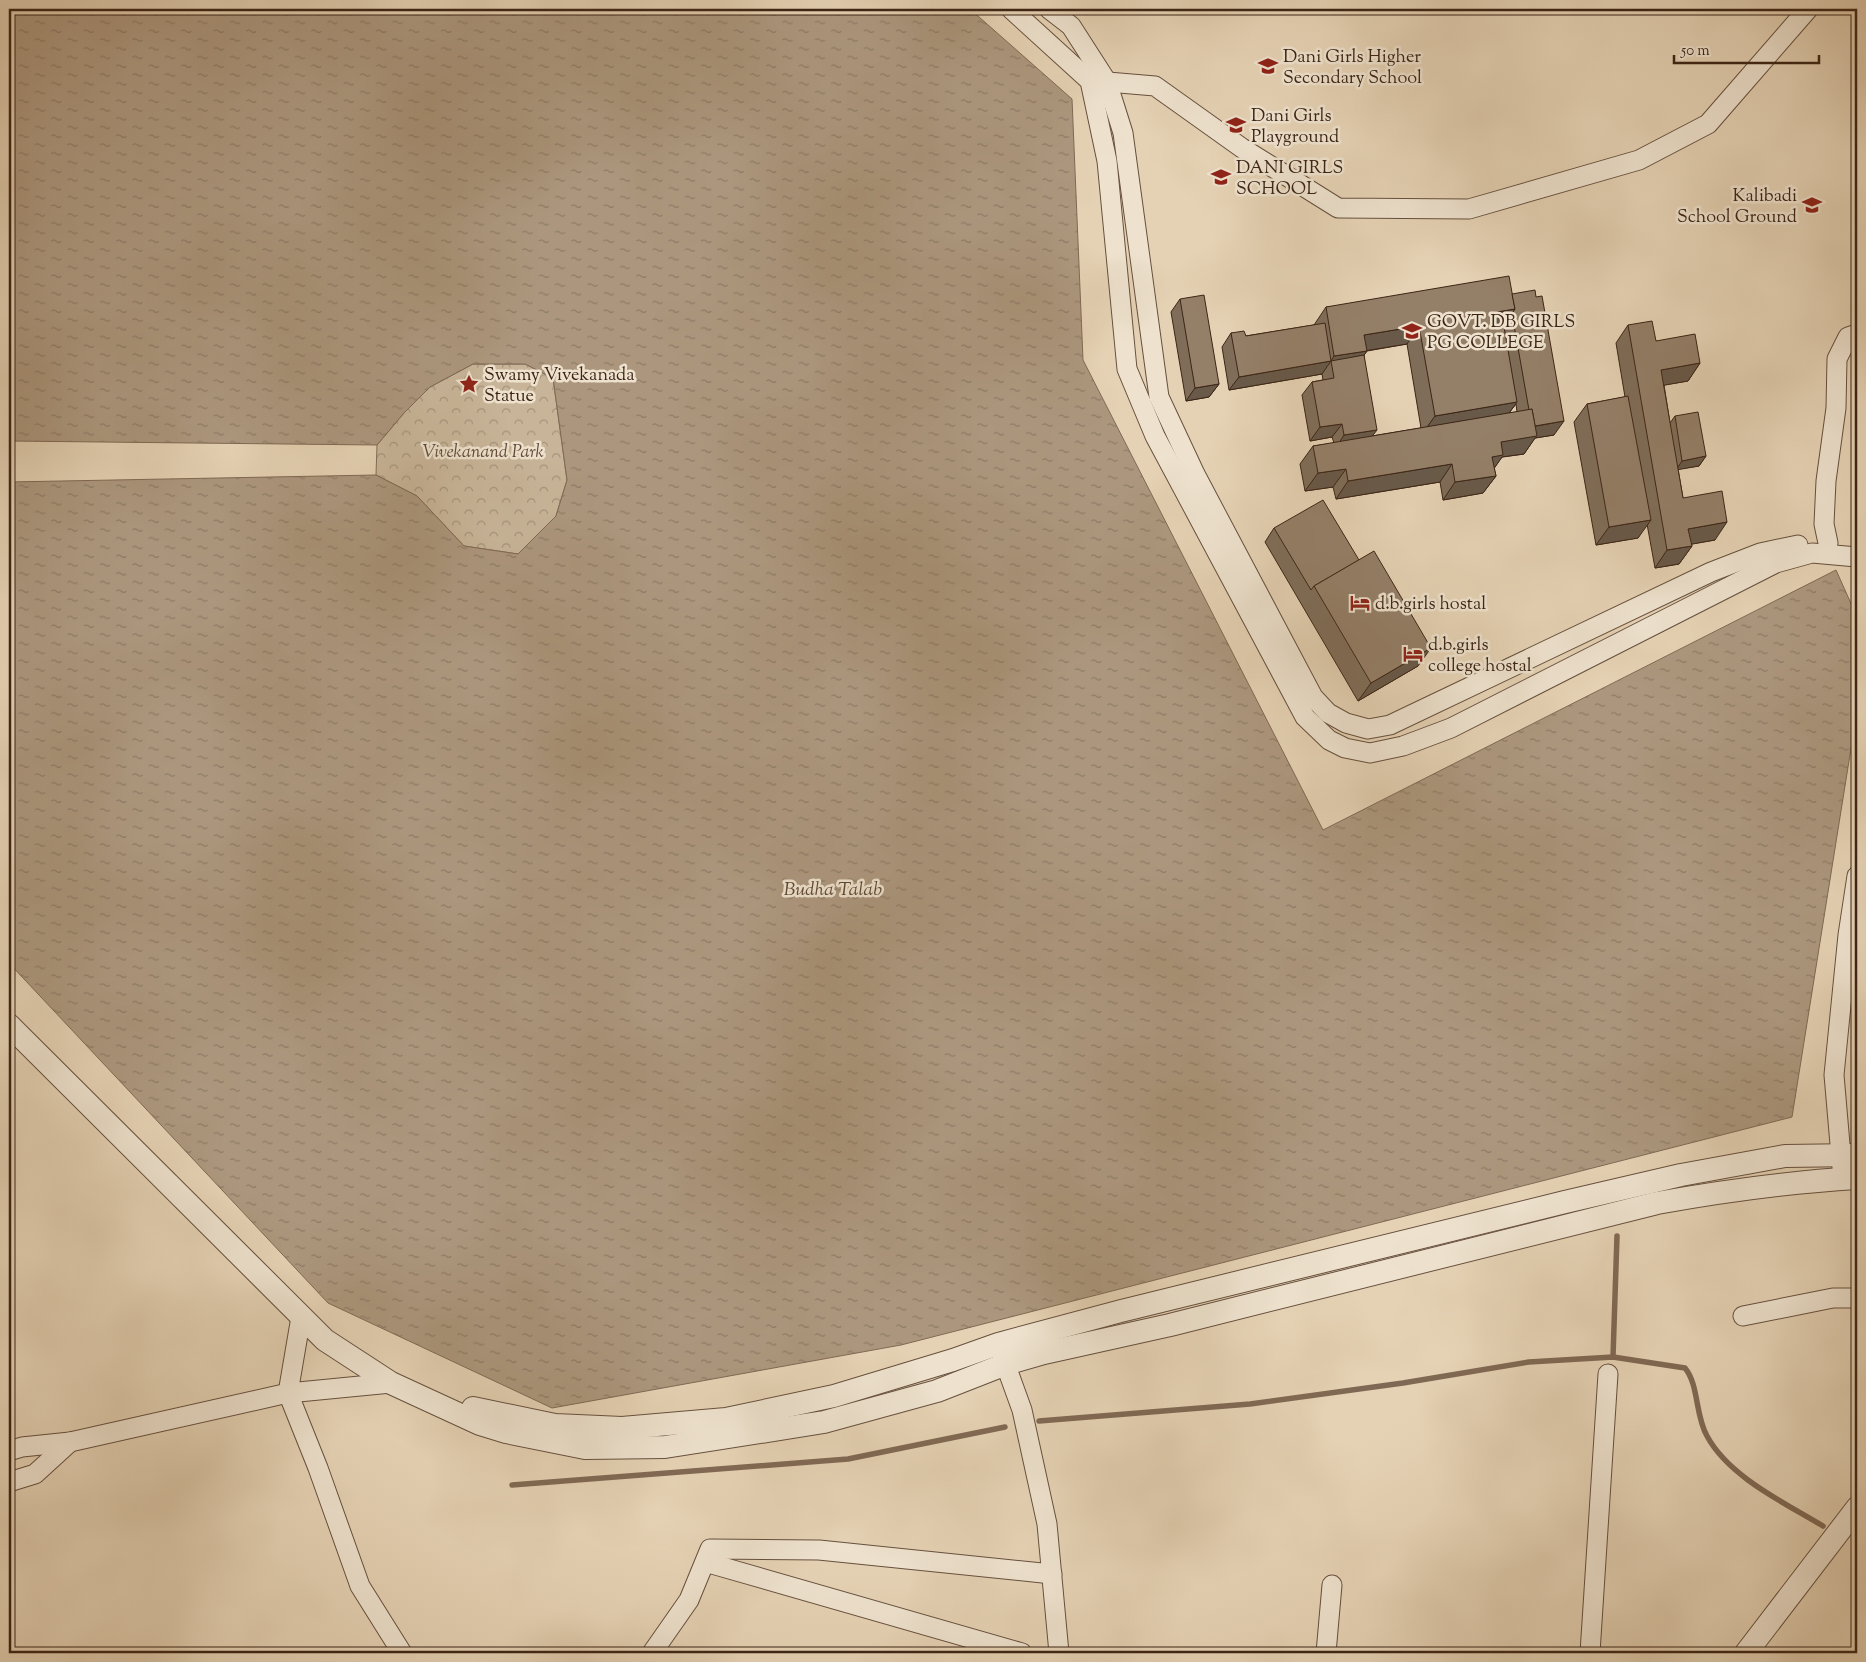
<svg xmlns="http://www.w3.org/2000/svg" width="1866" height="1662" font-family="'Sorts Mill Goudy',serif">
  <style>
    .park { fill: url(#park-crowns); stroke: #826d58 }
    .water { fill: url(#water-ripples); stroke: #806954 }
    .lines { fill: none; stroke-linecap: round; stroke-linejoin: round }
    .stream { stroke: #806954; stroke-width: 5.5 }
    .minor-casing { stroke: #67503e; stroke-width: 21 }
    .tertiary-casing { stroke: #67503e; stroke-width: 24 }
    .minor { stroke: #eee2ce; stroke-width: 19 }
    .tertiary { stroke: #eee2ce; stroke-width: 22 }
    .wall { fill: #7f6d59; stroke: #3d2516; fill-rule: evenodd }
    .shaded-wall { fill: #685949; stroke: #3d2516 }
    .building { fill: #947f68; stroke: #3d2516 }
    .labels { text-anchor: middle; stroke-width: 5; stroke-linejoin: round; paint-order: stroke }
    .poi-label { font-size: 18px; fill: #3d2516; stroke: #eee2ce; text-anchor: start }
    .park-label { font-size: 18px; font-style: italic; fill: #604937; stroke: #eee2ce }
    .water-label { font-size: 19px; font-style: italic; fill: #5e4735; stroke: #eee2ce }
  </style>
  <defs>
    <pattern id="park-crowns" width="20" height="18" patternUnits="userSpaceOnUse" patternTransform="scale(1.25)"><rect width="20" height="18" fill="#c8b599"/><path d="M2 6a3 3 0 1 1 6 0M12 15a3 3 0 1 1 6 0" fill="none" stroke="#a4937c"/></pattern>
    <pattern id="water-ripples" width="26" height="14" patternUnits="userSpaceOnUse" patternTransform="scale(1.25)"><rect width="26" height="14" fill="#ac977e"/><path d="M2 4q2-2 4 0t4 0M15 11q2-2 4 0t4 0" fill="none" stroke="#8d7b66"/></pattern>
  </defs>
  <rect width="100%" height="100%" fill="#e5d2b4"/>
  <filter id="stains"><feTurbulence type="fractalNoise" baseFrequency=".004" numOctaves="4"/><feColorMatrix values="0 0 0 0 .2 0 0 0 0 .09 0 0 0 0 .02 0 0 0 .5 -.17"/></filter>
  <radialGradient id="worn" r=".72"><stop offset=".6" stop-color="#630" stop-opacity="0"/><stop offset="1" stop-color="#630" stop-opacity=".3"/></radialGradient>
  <path class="park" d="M473,364H525L553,378L567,480L556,516L518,554L464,546L417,496L376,475L377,445L404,413L430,387Z"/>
  <path class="water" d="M9,9H970L1072,99L1083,360L1323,830L1836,570L1857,617V711L1792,1117L901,1345L552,1408L328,1303L9,963V482L376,475L417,496L464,546L518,554L556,516L567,480L553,378L525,364H473L430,387L404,413L377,445L9,441Z"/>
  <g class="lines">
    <g class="stream">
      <path d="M1613,1357L1617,1236"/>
      <path d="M1039,1421L1250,1404L1403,1383L1529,1362L1613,1357L1685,1368C1699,1385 1695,1415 1707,1436C1729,1477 1785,1503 1823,1526"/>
      <path d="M512,1485L848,1459L1005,1427"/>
    </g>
    <defs>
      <g id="minor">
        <path d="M1011,9L1090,81L1107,161L1127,369L1155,436L1305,717L1329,740L1345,748L1370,753L1403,746L1451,728L1776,563L1812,553L1857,557"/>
        <path d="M1049,9L1071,26L1107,82L1123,133L1159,397L1195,474L1313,697L1328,713L1346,723L1368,729L1390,725L1711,572L1760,553L1798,545"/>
        <path d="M1096,81L1155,86L1242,148L1338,208L1469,209L1639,160L1708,124L1808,9"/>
        <path d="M1828,543L1824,524L1826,481L1836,408L1837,359L1848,337L1857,334"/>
        <path d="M1843,1179L1834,1075L1848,935L1857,876"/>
        <path d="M1743,1316L1833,1298H1857"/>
        <path d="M301,1317L288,1393L318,1468L360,1586L402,1653"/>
        <path d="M1001,1352L1022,1410L1047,1524L1059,1653"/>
        <path d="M9,1451L22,1447L70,1442L288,1393L391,1383"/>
        <path d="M9,1482L35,1474L70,1442"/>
        <path d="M705,1562L1022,1653"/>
        <path d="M652,1653L689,1600L710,1549L819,1550L1052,1574"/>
        <path d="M1326,1653L1332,1585"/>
        <path d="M1590,1653L1608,1374"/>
      </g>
      <g id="tertiary">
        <path d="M9,1025L325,1340L391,1383L480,1424L506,1432L585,1448L665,1447L824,1422L937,1391L1006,1364L1044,1353L1170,1325L1657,1203C1724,1191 1790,1182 1857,1178"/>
        <path d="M473,1408L555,1425L622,1428L726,1419L834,1396L953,1360L998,1344L1121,1311L1565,1202L1681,1175L1785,1156L1857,1155"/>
        <path d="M1746,1653L1857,1508"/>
      </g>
    </defs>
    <use href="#minor" class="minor-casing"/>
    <use href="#tertiary" class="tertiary-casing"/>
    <use href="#minor" class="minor"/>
    <use href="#tertiary" class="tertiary"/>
  </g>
  <g class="wall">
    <path d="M1512,294L1554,435L1535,438L1524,454L1502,457L1494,468L1496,476L1483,493L1443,500L1440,482L1336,499L1333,487L1305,491L1300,464L1313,446L1334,443L1332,437L1310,441L1302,395L1312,382L1323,380L1322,374L1229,390L1222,347L1231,333L1246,336L1314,325L1326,307ZM1407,344L1421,428L1372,436L1364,355L1367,351ZM1516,404L1517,412L1509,413Z"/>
    <path d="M1180,299L1219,384L1209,397L1186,401L1171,312Z"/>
    <path d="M1628,325L1656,341L1700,363L1688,381L1664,385L1670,423L1675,416L1706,456L1699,466L1678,469L1683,498L1715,540L1691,544L1692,546L1679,564L1655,568L1647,524L1638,538L1596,545L1574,422L1587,404L1625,397L1616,343Z"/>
    <path d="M1274,528L1418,666L1358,701L1265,542Z"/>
  </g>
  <g class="shaded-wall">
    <path d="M1515,309L1502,327L1478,331L1491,313Z"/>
    <path d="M1419,326L1407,344L1352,353L1364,335Z"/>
    <path d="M1367,351L1354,369L1331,361L1322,374L1229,390L1239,377L1331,361L1334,356Z"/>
    <path d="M1700,363L1688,381L1648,388L1661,370Z"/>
    <path d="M1219,384L1209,397L1186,401L1195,388Z"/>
    <path d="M1517,402L1504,420L1422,434L1435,416Z"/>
    <path d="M1564,421L1554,435L1535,438L1524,454L1502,457L1491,473V459L1501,442L1531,427Z"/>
    <path d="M1342,424L1332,437L1310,441L1320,427Z"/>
    <path d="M1377,430L1367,443L1335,449L1344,435Z"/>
    <path d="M1706,456L1699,466L1676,470L1682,461Z"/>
    <path d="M1452,464L1440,482L1336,499L1348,481Z"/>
    <path d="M1346,469L1333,487L1305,491L1318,473Z"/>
    <path d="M1496,476L1483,493L1443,500L1455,482Z"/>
    <path d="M1651,520L1638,538L1596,545L1609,527Z"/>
    <path d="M1727,522L1715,540L1676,547L1688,529Z"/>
    <path d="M1692,546L1679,564L1655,568L1667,550Z"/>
    <path d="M1431,648L1418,666L1358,701L1371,683Z"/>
  </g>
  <g class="building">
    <path d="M1509,276L1515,309L1491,313L1494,329L1504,327L1517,402L1435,416L1419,326L1364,335L1367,351L1334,356L1326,307Z"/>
    <path d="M1535,290L1536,297L1542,296L1564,421L1535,426L1532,409L1529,410L1512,314L1515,309L1512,294Z"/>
    <path d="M1204,295L1219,384L1195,388L1180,299Z"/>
    <path d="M1652,321L1656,341L1695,334L1700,363L1661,370L1683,498L1722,491L1727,522L1688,529L1692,546L1667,550L1628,325Z"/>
    <path d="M1325,323L1331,361L1239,377L1231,333L1244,331L1246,336Z"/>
    <path d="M1364,355L1377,430L1344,435L1342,424L1320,427L1312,382L1334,378L1331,361Z"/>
    <path d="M1628,396L1651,520L1609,527L1587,404Z"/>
    <path d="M1532,409L1537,436L1501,442L1503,455L1492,457L1496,476L1455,482L1452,464L1348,481L1346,469L1318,473L1313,446Z"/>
    <path d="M1698,412L1706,456L1682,461L1675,416Z"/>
    <path d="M1323,500L1359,560L1314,586L1311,590L1274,528Z"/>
    <path d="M1374,551L1431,648L1371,683L1314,586Z"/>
  </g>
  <defs>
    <symbol id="school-bare" viewBox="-9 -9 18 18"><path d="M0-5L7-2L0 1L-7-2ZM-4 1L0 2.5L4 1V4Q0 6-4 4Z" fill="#8f2418" stroke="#eee2ce" stroke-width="2.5" paint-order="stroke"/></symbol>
    <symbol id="university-bare" viewBox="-9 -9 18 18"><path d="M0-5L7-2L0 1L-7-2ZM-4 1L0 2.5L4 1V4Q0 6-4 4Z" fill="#8f2418" stroke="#eee2ce" stroke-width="2.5" paint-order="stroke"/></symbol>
    <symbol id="sight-bare" viewBox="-9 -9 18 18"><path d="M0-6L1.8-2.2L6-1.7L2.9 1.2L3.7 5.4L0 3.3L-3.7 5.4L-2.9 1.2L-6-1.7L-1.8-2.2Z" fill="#8f2418" stroke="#eee2ce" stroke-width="2.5" paint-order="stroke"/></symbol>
    <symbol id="hotel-bare" viewBox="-9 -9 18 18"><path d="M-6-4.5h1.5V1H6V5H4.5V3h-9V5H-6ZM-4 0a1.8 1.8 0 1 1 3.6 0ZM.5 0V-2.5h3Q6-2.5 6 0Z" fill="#8f2418" stroke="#eee2ce" stroke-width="2.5" paint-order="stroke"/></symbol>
  </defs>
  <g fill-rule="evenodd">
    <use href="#school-bare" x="1254" y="52" width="28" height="28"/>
    <use href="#university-bare" x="1222" y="111" width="28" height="28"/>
    <use href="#school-bare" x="1207" y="163" width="28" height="28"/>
    <use href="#school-bare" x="1798" y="191" width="28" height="28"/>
    <use href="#university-bare" x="1398" y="317" width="28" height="28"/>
    <use href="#sight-bare" x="455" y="370" width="28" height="28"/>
    <use href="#hotel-bare" x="1346" y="589" width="28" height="28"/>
    <use href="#hotel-bare" x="1399" y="640" width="28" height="28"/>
  </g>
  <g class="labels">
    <g class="poi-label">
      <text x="1283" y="62">Dani Girls Higher<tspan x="1283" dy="21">Secondary School</tspan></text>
      <text x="1251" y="121">Dani Girls<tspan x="1251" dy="21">Playground</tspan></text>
      <text x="1236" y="173">DANI GIRLS<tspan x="1236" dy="21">SCHOOL</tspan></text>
      <text x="1797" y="201" text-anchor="end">Kalibadi<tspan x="1797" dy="21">School Ground</tspan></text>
      <text x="1427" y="327">GOVT. DB GIRLS<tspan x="1427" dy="21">PG COLLEGE</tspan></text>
      <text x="484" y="380">Swamy Vivekanada<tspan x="484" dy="21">Statue</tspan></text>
      <text x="1375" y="609">d.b.girls hostal</text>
      <text x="1428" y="650">d.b.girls<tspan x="1428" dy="21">college hostal</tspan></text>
    </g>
    <g class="park-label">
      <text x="483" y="457">Vivekanand Park</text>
    </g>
    <g class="water-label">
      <text x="833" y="895">Budha Talab</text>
    </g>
  </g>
  <rect width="1866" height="1662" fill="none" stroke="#e5d2b4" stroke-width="30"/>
  <rect x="10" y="10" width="1846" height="1642" fill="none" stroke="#3d2516" stroke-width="2.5"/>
  <rect x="15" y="15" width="1836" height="1632" fill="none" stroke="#3d2516"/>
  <path d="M1674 55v8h145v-8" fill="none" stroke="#3d2516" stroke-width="2.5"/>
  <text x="1681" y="55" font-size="15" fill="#3d2516" stroke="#eee2ce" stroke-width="4" paint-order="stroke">50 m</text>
  <rect width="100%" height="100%" filter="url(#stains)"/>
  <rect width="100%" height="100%" fill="url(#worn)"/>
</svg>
